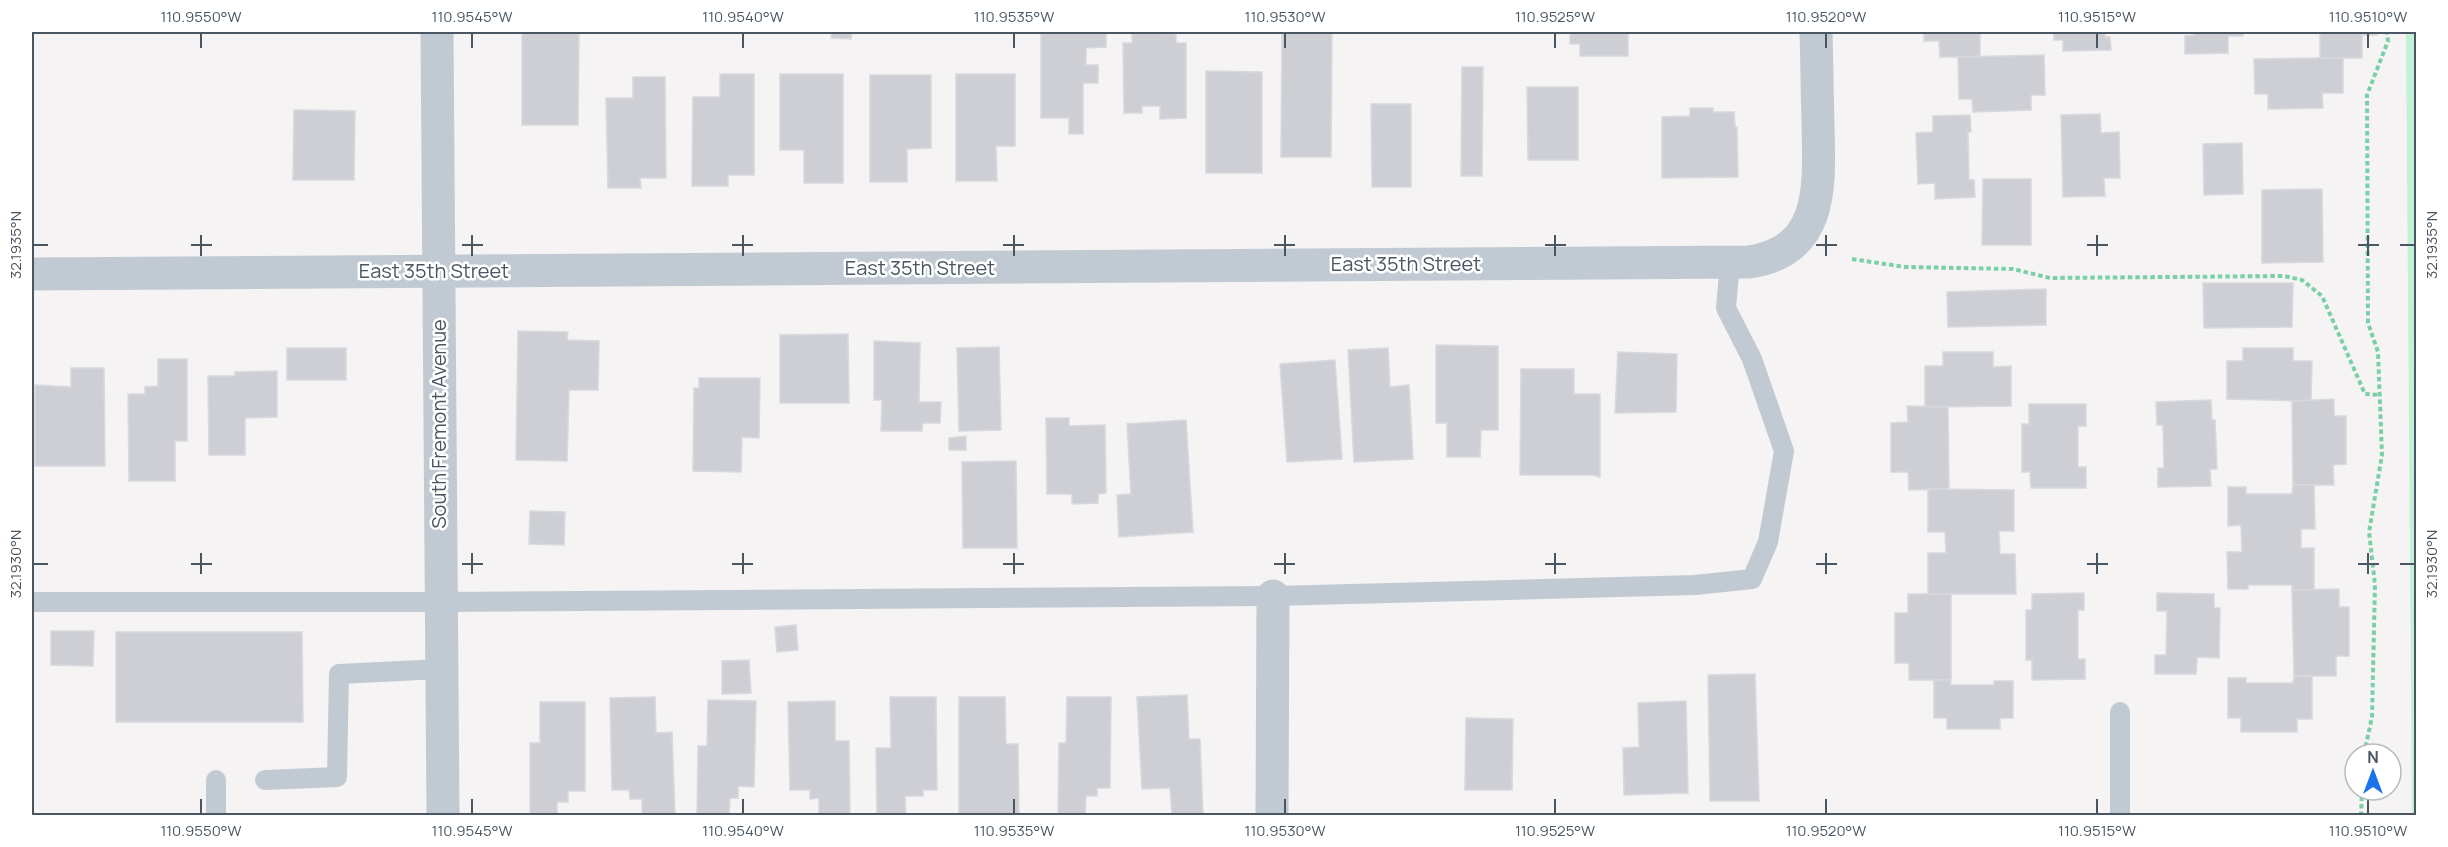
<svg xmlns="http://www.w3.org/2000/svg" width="2448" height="847" font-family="Manrope,sans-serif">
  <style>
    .green { fill: #c3f1d5 }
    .building { fill: #cdcfd5; stroke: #d7d9de; stroke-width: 1.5 }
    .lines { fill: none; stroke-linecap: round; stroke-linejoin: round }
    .path { stroke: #7ad0a6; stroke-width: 4; stroke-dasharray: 4.5 3; stroke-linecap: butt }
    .lane { stroke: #c1cad2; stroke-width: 20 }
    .street { stroke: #c1cad2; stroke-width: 33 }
    .ticks { fill: none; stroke: #4a5661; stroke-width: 2 }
    .labels { text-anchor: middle; stroke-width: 5; stroke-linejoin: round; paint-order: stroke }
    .street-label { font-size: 20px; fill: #4a5661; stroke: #fff }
    .neatline { fill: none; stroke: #4a5661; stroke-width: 2 }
    .ticks-label { font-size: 15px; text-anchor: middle; fill: #4a5661 }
  </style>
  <rect width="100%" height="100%" fill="#f5f3f3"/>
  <path class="green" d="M2406,32H2416V816L2412,815Z"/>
  <g class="building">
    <path d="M522,32H579L578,125H522Z"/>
    <path d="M832,32H852L851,39L831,38Z"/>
    <path d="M1041,32H1106V47L1086,48V65H1098V83H1083V134H1069V118H1041Z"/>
    <path d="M1132,32L1176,34V43H1186V118L1160,119V106H1142V113H1124L1123,43H1132Z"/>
    <path d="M1282,32H1332L1331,157H1281Z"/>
    <path d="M1570,32H1628V56H1580V44H1570Z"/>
    <path d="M1924,32H1980V57H1940L1939,41H1924Z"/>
    <path d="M2054,32H2105V37H2110L2111,50L2063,51V40H2054Z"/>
    <path d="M2194,32H2243V36H2228V53L2185,54V36L2194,35Z"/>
    <path d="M2320,32H2377V35H2362V58H2320Z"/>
    <path d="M2044,55L2045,95H2031V110L1973,112L1972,99H1959L1958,57Z"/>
    <path d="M2320,58H2343V93H2322L2323,108L2268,109V94H2255L2254,59Z"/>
    <path d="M1462,67H1483L1482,176H1461Z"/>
    <path d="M1206,71L1262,72V173H1206Z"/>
    <path d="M720,74H754V175H728V186H692L693,97H720Z"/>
    <path d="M780,74H843V183H804V150H780Z"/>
    <path d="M956,74H1015V146H996L997,181H956Z"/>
    <path d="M870,75H931V148L907,149V182H870Z"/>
    <path d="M633,77H665L666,178H640L641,188H608L606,98H633Z"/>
    <path d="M1527,87H1578V160H1528Z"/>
    <path d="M1371,104H1411V187H1372Z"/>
    <path d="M1690,108H1713V112H1734L1735,127H1737L1738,177L1662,178V117L1690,116Z"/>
    <path d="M294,110L355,111L354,180H293Z"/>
    <path d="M2100,114L2101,133L2119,132L2120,178H2104L2105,196L2063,197L2061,115Z"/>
    <path d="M1970,115L1971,132H1968L1969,180H1974L1975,197L1935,199V183L1918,184L1916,133L1933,132V116Z"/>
    <path d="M2242,143L2243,194L2204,195L2203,144Z"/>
    <path d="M1983,179H2031V245H1982Z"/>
    <path d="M2322,189L2323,262L2262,263V190Z"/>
    <path d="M2203,283H2293L2292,327L2204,328Z"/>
    <path d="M2046,289V325L1948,327L1947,292Z"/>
    <path d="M518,331L568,332L567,340L599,341L598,390H569L567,461L516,460Z"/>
    <path d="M848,334L849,403H780V335Z"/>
    <path d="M874,341L920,343L919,402H941L940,423H922V431H881L882,400H874Z"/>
    <path d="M1436,345L1498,346V430H1481L1480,457H1447V423H1436Z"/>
    <path d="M999,347L1001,430L959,431L957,348Z"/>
    <rect x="287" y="348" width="59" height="32"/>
    <path d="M1388,348L1390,387L1409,385L1413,459L1354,462L1348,350Z"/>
    <path d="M2243,348H2293V361H2312L2311,401L2227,399V361H2243Z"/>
    <path d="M1618,352L1677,354L1676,412L1615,413Z"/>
    <path d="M1943,352H1993V367L2011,366V406L1925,407V366H1943Z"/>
    <path d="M158,359H187V441H175V481H129L128,394H145V387L158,386Z"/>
    <path d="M1335,360L1342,459L1287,462L1280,364Z"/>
    <path d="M71,368H104L105,466H35V385L71,387Z"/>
    <path d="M1521,369H1574V394H1600V477L1593,475H1520Z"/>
    <path d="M277,371V417L245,418V455H209L208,376H235V372Z"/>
    <path d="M699,378H760L759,438L742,437L741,472L693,471L694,388H699Z"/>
    <path d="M2334,399V416H2346V464L2333,465L2334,485H2293L2292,401Z"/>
    <path d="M2211,400L2212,420H2215L2217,469H2210L2211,486L2158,487V468H2164L2163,425H2157L2156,402Z"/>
    <path d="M2029,404H2086V426H2078V467H2086V488H2031L2030,472H2022V424H2029Z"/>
    <path d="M1907,406L1948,407L1949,489L1909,490L1908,472H1891V423L1908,422Z"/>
    <path d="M1046,418H1069V426L1105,425L1106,493L1098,494V503L1072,504V494H1047Z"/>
    <path d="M1186,420L1193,532L1119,537L1117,495L1131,494L1127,424Z"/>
    <path d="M966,436V450H949V438Z"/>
    <path d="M1016,461L1017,548H963L962,462Z"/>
    <path d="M2293,485H2314L2315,529H2301V548H2314V590H2292V585H2248V589H2228L2227,552H2242L2241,525L2228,526V487H2246V494H2292Z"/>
    <path d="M1928,489L2014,490V531H1999L2000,554H2015L2016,594H1928V553H1946L1945,532H1928Z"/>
    <path d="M530,511L565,512L564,545L529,544Z"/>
    <path d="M2339,589V607H2349V656H2336V676H2294L2292,590Z"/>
    <path d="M2084,593V610H2078V659H2085V679L2032,680V660H2026V610H2032V594Z"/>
    <path d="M2157,593L2214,594V608H2220L2219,658L2197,657L2196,674H2155V655H2166L2167,611H2157Z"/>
    <path d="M1908,594H1951V680H1909V663H1895V613H1908Z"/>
    <path d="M796,625L798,650L777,652L775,627Z"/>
    <path d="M51,631H94L93,666L51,665Z"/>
    <path d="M116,632H302L303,722H116Z"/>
    <path d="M749,660L751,693L722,694V661Z"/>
    <path d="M1755,674L1759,801H1710L1708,675Z"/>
    <path d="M2294,676H2312V719H2297V732H2241V718H2228V678H2246V683H2293Z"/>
    <path d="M1934,680H1951L1950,685H1994V681H2013V718H2000V729H1947V718H1934Z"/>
    <path d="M1187,695L1189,739H1200L1203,816H1172L1170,788L1142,789L1137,697Z"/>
    <path d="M655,697L656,733L672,732L675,816H642V799H630L629,790H612L610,698Z"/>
    <path d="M890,697H936L937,790H923V796H905L906,816H877L876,748H891Z"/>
    <path d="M959,697H1005L1006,744H1018L1019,816H959Z"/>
    <path d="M1067,697H1111L1110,788H1097V796H1086L1085,816H1058L1059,743H1066Z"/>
    <path d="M708,700L756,701L754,787L738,786V798H730L729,816H697L698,746H707Z"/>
    <path d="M835,701V741H849L850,816H819V798L810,799V790H790L788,702Z"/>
    <path d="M1686,701L1688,793L1624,795L1623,748L1639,747L1638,703Z"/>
    <path d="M540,702H585V791H568V802H557V816H530V743H540Z"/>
    <path d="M1466,718L1513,719L1512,790H1465Z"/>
  </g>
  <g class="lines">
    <g class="path">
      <path d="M1852,259L1905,267L2013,269L2050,278L2284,276L2302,280L2322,296L2365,394L2379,395"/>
      <path d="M2364,754L2372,717L2375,585L2369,532L2382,455L2378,352L2368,323L2367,95L2388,41L2387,32"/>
      <path d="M2361,816L2362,790"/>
    </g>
    <g class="lane">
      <path d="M32,602H441L1273,596L1695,585L1752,579L1768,542L1784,451L1752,359L1726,308L1730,262"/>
      <path d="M2120,712V816"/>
      <path d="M265,780L337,777L339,674L441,669"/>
      <path d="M216,816V780"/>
    </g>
    <g class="street">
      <path d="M437,32L443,816"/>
      <path d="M32,274L1749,262C1826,251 1819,182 1818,123C1817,93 1817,62 1816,32"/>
      <path d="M1272,816L1273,596"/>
    </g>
  </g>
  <path class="ticks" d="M201,33V48M472,33V48M743,33V48M1014,33V48M1285,33V48M1555,33V48M1826,33V48M2097,33V48M2368,33V48M201,235V256M472,235V256M743,235V256M1014,235V256M1285,235V256M1555,235V256M1826,235V256M2097,235V256M2368,235V256M33,245H48M191,245H212M462,245H483M732,245H753M1003,245H1024M1274,245H1295M1545,245H1566M1816,245H1837M2087,245H2108M2358,245H2379M2400,245H2415M201,553V574M472,553V574M743,553V574M1014,553V574M1285,553V574M1555,553V574M1826,553V574M2097,553V574M2368,553V574M33,564H48M191,564H212M462,564H483M732,564H753M1003,564H1024M1274,564H1295M1545,564H1566M1816,564H1837M2087,564H2108M2358,564H2379M2400,564H2415M201,799V814M472,799V814M743,799V814M1014,799V814M1285,799V814M1555,799V814M1826,799V814M2097,799V814M2368,799V814"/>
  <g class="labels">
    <g class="street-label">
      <text x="1406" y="271">East 35th Street</text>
      <text x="920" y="275">East 35th Street</text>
      <text x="434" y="278">East 35th Street</text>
      <text transform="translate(439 424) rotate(-90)" y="7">South Fremont Avenue</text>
    </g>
  </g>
  <rect width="2448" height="847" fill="none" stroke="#ffffff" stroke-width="66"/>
  <g transform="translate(2373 772)"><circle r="28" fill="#ffffff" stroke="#b7bbc0" stroke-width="1.5"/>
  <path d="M0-4.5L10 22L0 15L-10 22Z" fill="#1a73e8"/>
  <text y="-9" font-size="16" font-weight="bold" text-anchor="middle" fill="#4a5661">N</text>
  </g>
  <rect x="33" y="33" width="2382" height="781" class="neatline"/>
  <g class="ticks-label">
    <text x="201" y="22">110.9550°W</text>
    <text x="472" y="22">110.9545°W</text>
    <text x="743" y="22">110.9540°W</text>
    <text x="1014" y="22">110.9535°W</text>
    <text x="1285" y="22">110.9530°W</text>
    <text x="1555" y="22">110.9525°W</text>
    <text x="1826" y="22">110.9520°W</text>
    <text x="2097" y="22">110.9515°W</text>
    <text x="2368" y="22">110.9510°W</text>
    <text transform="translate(16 245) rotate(-90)" y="5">32.1935°N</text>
    <text transform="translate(2432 245) rotate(-90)" y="5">32.1935°N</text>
    <text transform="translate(16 564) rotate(-90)" y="5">32.1930°N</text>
    <text transform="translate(2432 564) rotate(-90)" y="5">32.1930°N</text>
    <text x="201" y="836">110.9550°W</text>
    <text x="472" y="836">110.9545°W</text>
    <text x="743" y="836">110.9540°W</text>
    <text x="1014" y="836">110.9535°W</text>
    <text x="1285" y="836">110.9530°W</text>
    <text x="1555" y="836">110.9525°W</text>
    <text x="1826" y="836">110.9520°W</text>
    <text x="2097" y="836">110.9515°W</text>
    <text x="2368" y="836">110.9510°W</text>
  </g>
</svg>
